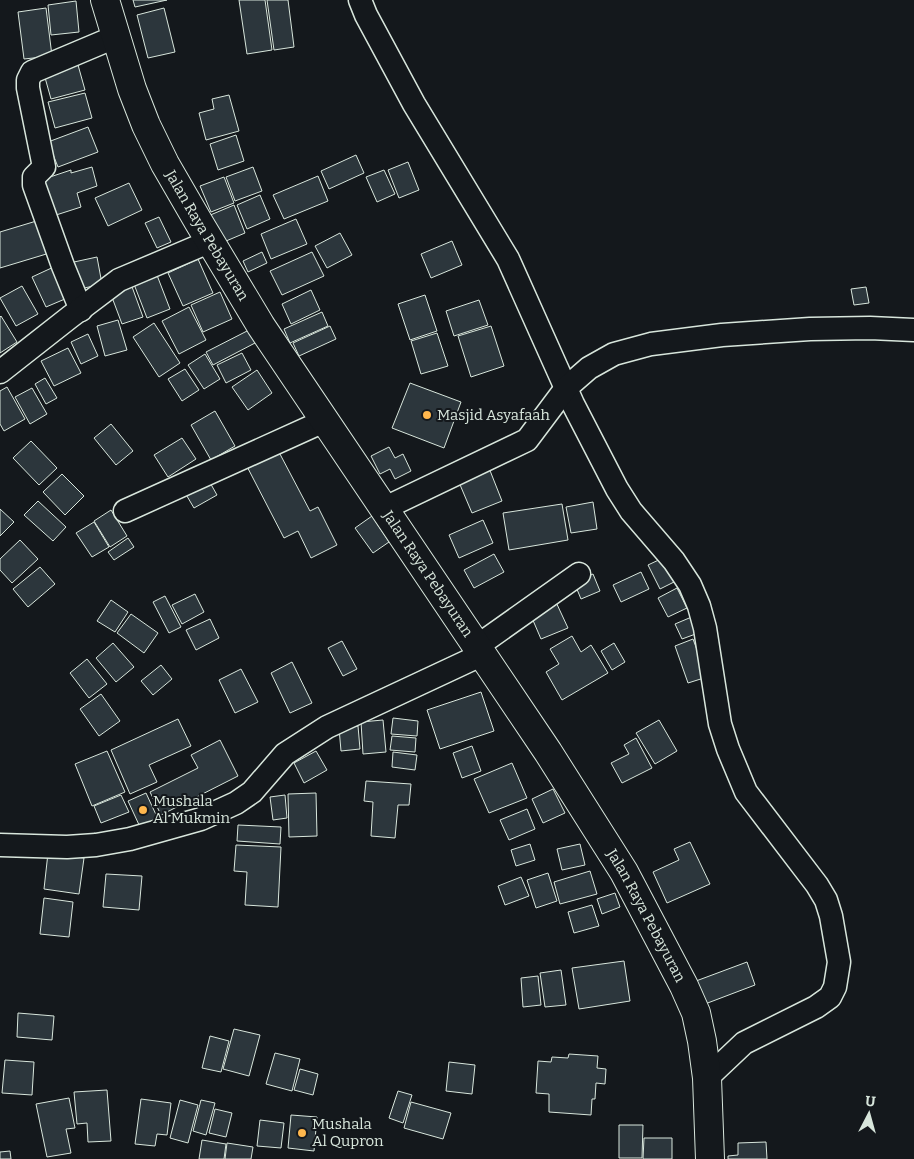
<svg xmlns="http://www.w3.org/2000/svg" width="914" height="1159" font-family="Bitter,serif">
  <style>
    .building { fill: #2c363c; stroke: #d8e6dc }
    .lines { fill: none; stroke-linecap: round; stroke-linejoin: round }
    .minor-casing { stroke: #d8e6dc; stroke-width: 25 }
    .major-casing { stroke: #d8e6dc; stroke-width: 30 }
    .minor { stroke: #14181c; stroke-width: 22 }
    .major { stroke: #14181c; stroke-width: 28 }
    .poi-dot { fill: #ffb74d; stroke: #14181c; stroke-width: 2 }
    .labels { text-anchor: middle; stroke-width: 4; stroke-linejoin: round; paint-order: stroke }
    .street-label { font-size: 15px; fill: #d8e6dc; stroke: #14181c }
    .poi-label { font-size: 15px; fill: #d8e6dc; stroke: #14181c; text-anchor: start }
  </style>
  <rect width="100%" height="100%" fill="#14181c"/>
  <g class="building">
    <path d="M133,0H167L135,7Z"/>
    <path d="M239,0H265L272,50L247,54Z"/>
    <path d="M267,0H288L294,47L274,50Z"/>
    <path d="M76,1L79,32L51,35L48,5Z"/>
    <path d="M46,8L52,56L24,59L18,12Z"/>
    <path d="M164,8L175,52L148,58L137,15Z"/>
    <path d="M78,65L85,90L51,99L44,74Z"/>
    <path d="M85,93L92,118L55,128L48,102Z"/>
    <path d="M229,95L239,131L206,140L199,113L214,109L212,99Z"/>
    <path d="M88,127L98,152L58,167L48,142Z"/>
    <path d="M236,135L244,161L218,170L210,144Z"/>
    <path d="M356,155L364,173L329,189L321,171Z"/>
    <path d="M408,162L419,190L399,198L388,170Z"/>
    <path d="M92,167L97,186L77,193L81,207L53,216L41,180L71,170V173Z"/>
    <path d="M253,167L262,191L235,201L226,177Z"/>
    <path d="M384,170L395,194L377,202L366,177Z"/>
    <path d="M318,176L328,201L284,219L273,195Z"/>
    <path d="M224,177L234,203L211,212L200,186Z"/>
    <path d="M129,183L142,210L108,226L95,198Z"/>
    <path d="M260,195L270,219L247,229L237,205Z"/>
    <path d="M234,205L245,233L219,244L208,216Z"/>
    <path d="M159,217L171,242L157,248L145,223Z"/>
    <path d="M43,219L53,252L0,268V232Z"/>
    <path d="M296,219L307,244L271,259L261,234Z"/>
    <path d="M340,233L352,255L327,268L315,246Z"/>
    <path d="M452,241L462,265L431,278L421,254Z"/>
    <path d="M262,252L267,263L248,272L243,261Z"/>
    <path d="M312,252L324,276L282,295L270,271Z"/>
    <path d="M97,257L102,284L80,289L74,262Z"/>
    <path d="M198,259L213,293L183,306L168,273Z"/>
    <path d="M58,265L72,296L46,307L32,277Z"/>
    <path d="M155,270L170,309L147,318L132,279Z"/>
    <path d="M131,284L143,317L122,324L110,292Z"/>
    <path d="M22,286L38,314L16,326L0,298Z"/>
    <path d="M866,287L869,303L854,305L851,289Z"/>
    <path d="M311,290L320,310L291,324L282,304Z"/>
    <path d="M220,292L232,319L203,332L191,305Z"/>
    <path d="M425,295L437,331L410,340L398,304Z"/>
    <path d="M479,300L488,325L454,336L446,311Z"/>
    <path d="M189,307L206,340L179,354L162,321Z"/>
    <path d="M322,312L328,326L290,343L284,329Z"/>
    <path d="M1,316L17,342L0,353V317Z"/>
    <path d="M118,320L127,350L105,356L97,326Z"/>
    <path d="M154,323L180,363L159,377L133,337Z"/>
    <path d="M330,326L336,339L299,356L293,343Z"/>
    <path d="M491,326L504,366L471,377L458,336Z"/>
    <path d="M249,330L255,343L213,365L206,352Z"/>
    <path d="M437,333L448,366L421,374L411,341Z"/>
    <path d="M88,334L98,356L81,364L71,342Z"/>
    <path d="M68,348L81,373L54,386L41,361Z"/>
    <path d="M242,353L251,370L226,383L217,365Z"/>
    <path d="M205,354L220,379L204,389L188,365Z"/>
    <path d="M185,369L199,390L182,401L168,379Z"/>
    <path d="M257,370L272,393L248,410L232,387Z"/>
    <path d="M45,378L57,398L46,404L35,384Z"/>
    <path d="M410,383L461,402L444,448L392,428Z"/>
    <path d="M7,387L25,419L4,431L0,424V391Z"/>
    <path d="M32,388L47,414L30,424L15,397Z"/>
    <path d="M215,411L235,446L211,460L191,425Z"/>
    <path d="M111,424L133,451L116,465L94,438Z"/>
    <path d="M271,437L310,511L318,507L337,545L311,558L298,531L284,538L240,453Z"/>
    <path d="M182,438L196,459L168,477L154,455Z"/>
    <path d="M31,441L57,468L39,485L13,458Z"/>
    <path d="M389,447L395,458L403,454L411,471L395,479L390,469L380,474L371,456Z"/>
    <path d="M489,468L502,501L472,513L458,480Z"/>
    <path d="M204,472L217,495L194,508L181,486Z"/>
    <path d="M62,474L84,496L65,515L43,492Z"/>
    <path d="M38,501L66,527L53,541L24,515Z"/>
    <path d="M593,502L597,529L571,533L566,507Z"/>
    <path d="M562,504L568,540L509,550L503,513Z"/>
    <path d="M0,509L14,522L0,536Z"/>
    <path d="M111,510L127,536L110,547L94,521Z"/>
    <path d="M372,516L389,542L373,553L355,528Z"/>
    <path d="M483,520L493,543L459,558L449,535Z"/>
    <path d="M94,522L109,547L92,557L76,533Z"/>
    <path d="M128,538L134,547L114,560L108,552Z"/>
    <path d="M20,540L38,559L12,583L0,570V559Z"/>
    <path d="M494,554L504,572L474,588L464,570Z"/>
    <path d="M665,557L676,581L660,589L648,565Z"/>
    <path d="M40,567L55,584L28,607L13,589Z"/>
    <path d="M641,572L649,589L621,602L613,585Z"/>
    <path d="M593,574L600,591L581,599L574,582Z"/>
    <path d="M677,588L687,608L668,617L658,598Z"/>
    <path d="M195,594L204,612L182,624L172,605Z"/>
    <path d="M165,596L181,627L169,633L153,602Z"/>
    <path d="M111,600L128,612L115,632L97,621Z"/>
    <path d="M555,600L568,628L541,639L529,611Z"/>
    <path d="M131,614L158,633L144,653L117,633Z"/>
    <path d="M694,616L701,632L682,639L675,624Z"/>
    <path d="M210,619L219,638L196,650L186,630Z"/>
    <path d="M572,636L581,652L591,645L608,673L562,700L546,672L559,664L550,649Z"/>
    <path d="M693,639L707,677L688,683L675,646Z"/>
    <path d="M342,641L357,669L343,676L328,648Z"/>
    <path d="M113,643L134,667L116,682L96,658Z"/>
    <path d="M614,643L625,662L612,670L601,651Z"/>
    <path d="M87,659L107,684L89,698L70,673Z"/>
    <path d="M292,662L312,703L290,713L271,673Z"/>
    <path d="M161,665L172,679L153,695L141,681Z"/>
    <path d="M241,669L258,702L235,713L219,680Z"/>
    <path d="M481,692L494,731L440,749L427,710Z"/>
    <path d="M101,694L120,721L99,736L80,709Z"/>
    <path d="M393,718L418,721L417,736L391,734Z"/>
    <path d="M178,719L191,746L149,765L157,782L130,794L111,750Z"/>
    <path d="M383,720L386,752L363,754L361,722Z"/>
    <path d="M659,720L677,751L655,764L636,733Z"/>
    <path d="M358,726L360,749L341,751L339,728Z"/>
    <path d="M392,736L416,738L415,752L390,750Z"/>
    <path d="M636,738L652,768L622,783L611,763L629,754L624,745Z"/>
    <path d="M220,740L238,776L161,815L150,792L198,768L191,755Z"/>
    <path d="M472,746L481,771L462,778L453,753Z"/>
    <path d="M107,751L125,792L92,806L75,764Z"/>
    <path d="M316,751L327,770L304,783L294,763Z"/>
    <path d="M393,752L417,755L415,770L392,767Z"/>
    <path d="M512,763L527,798L489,813L474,779Z"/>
    <path d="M366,781L411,784L409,805H398L395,838L371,836L373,802L364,801Z"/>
    <path d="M553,789L565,813L543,823L532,799Z"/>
    <path d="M146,793L158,819L140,827L128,801Z"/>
    <path d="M316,793L317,836L289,837L288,794Z"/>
    <path d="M121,795L129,812L101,823L94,806Z"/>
    <path d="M285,795L287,818L273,820L270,797Z"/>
    <path d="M527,809L535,829L509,840L500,820Z"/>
    <path d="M238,825L281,827L280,844L237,841Z"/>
    <path d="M690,842L710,884L667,903L653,872L679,860L674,849Z"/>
    <path d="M530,844L535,860L516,866L511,850Z"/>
    <path d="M580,844L585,865L562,870L557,849Z"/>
    <path d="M236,845L281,847L278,907L245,905L247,872L234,871Z"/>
    <path d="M48,853L84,858L79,894L44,889Z"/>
    <path d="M590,871L597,894L560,904L554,882Z"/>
    <path d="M548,873L557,901L536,908L527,880Z"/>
    <path d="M106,874L142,876L139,910L103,907Z"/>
    <path d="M521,877L529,896L505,905L498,886Z"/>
    <path d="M615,893L620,907L602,914L597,899Z"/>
    <path d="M44,898L73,902L69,937L40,934Z"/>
    <path d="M592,905L599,926L574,933L568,912Z"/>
    <path d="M624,961L630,1001L579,1009L572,968Z"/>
    <path d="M747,962L755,985L705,1004L696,981Z"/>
    <path d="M561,970L566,1005L545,1007L540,973Z"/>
    <path d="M538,976L541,1005L523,1007L521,978Z"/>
    <path d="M18,1013L54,1016L52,1040L17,1037Z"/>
    <path d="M234,1029L260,1035L249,1076L223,1069Z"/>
    <path d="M210,1036L229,1041L221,1072L202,1068Z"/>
    <path d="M275,1053L300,1059L292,1091L266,1084Z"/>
    <path d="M569,1054L598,1056L597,1068L606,1069L605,1084L596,1083L595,1099H592L591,1115L549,1112V1094L536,1093L538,1061L551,1062L552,1057L568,1058Z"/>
    <path d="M5,1060L34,1062L32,1095L2,1093Z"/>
    <path d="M449,1062L475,1065L472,1094L446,1091Z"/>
    <path d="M300,1069L318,1074L313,1095L294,1090Z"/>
    <path d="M107,1090L111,1141L88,1142L87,1123L77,1124L74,1092Z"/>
    <path d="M398,1091L412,1095L403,1123L389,1118Z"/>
    <path d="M69,1098L75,1128L66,1129L71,1153L47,1157L36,1104Z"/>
    <path d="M141,1099L171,1103L167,1135L157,1134L155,1146L135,1144Z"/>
    <path d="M180,1100L198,1105L188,1143L170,1138Z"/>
    <path d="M201,1100L215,1103L206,1135L193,1131Z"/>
    <path d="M411,1102L451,1113L443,1139L404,1128Z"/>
    <path d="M215,1109L232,1113L226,1137L209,1133Z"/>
    <path d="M291,1115L317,1117L314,1151L288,1148Z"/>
    <path d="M260,1120L284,1123L281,1148L257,1146Z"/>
    <path d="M619,1125H643L642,1158H619Z"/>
    <path d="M644,1138H672V1159H643Z"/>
    <path d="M202,1140L226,1144L224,1159H199Z"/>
    <path d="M766,1142L767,1159H728V1156L738,1155V1143Z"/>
    <path d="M227,1143L253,1147L251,1159H225Z"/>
    <path d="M10,1151L11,1159H0V1152Z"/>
  </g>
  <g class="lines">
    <defs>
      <g id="minor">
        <path d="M360,0L366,15L414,104L508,259L573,404L617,489L631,511L674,561L690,585L699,606L705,628L720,724L728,749L746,792L817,885L826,900L831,916L839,962L835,987L830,997L816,1007L744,1043L707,1078"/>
        <path d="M81,310L63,266L34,185V177L44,167L28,88V80L32,72L115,37"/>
        <path d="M0,372L70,317L119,280L211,241"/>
        <path d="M383,509L527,440L566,388L589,368L614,354L651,344L722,335L810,329L870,328L914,330"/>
        <path d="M125,511L324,421"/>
        <path d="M476,647L579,574"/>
        <path d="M0,845L67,847L96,845L130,839L201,819L236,803L252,792L285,754L327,727L481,655"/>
      </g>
      <g id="major">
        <path id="s1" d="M105,0L132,89L146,125L165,164L198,221L261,326L548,752L624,872L684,986L696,1013L702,1041L707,1078L710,1159"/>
      </g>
    </defs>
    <use href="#minor" class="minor-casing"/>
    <use href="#major" class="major-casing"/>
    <use href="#minor" class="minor"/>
    <use href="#major" class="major"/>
  </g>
  <g class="poi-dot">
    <circle cx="427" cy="415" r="5"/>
    <circle cx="143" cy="810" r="5"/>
    <circle cx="302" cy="1133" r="5"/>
  </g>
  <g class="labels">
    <g class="street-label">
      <text dy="5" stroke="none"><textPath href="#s1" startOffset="258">Jalan Raya Pebayuran</textPath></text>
      <text dy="5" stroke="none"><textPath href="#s1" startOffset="662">Jalan Raya Pebayuran</textPath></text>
      <text dy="5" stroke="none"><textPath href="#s1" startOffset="1068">Jalan Raya Pebayuran</textPath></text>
    </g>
    <g class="poi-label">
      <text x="437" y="420">Masjid Asyafaah</text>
      <text x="153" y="806">Mushala<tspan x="153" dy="17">Al Mukmin</tspan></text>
      <text x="312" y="1129">Mushala<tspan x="312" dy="17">Al Qupron</tspan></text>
    </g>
  </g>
  <g transform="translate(869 1114) rotate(6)" stroke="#14181c" stroke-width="4" paint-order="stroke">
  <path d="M0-4L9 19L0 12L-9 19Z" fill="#d8e6dc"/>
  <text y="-8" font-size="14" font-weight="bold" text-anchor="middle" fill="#d8e6dc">U</text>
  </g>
</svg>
